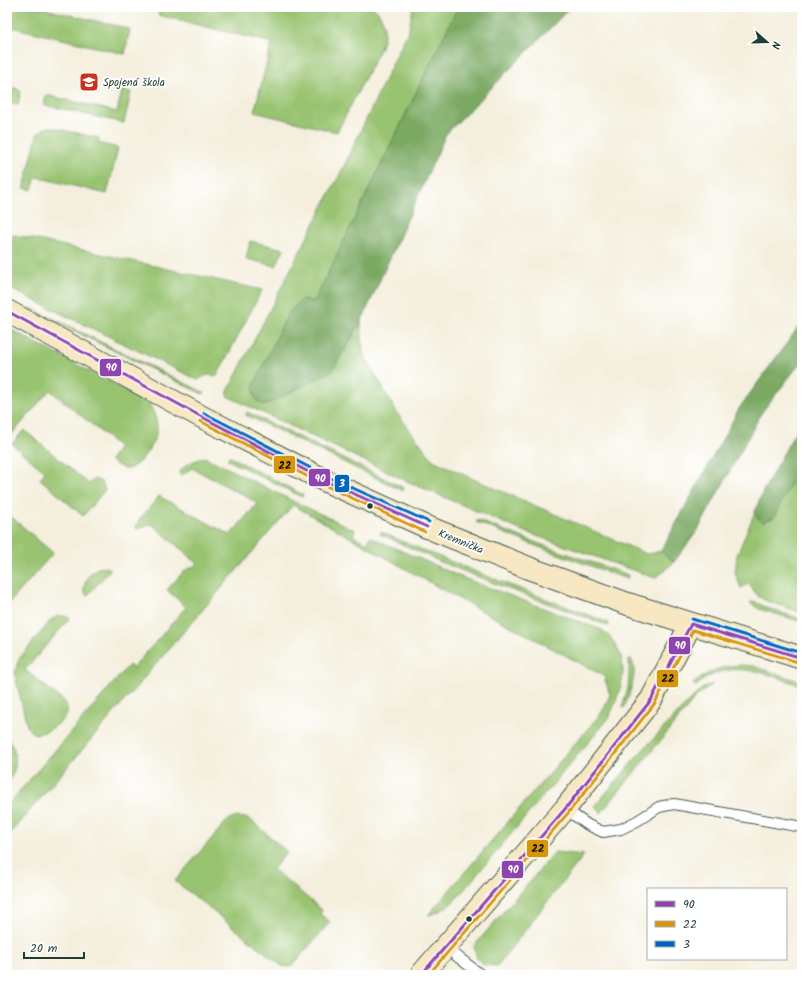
<svg xmlns="http://www.w3.org/2000/svg" width="809" height="982" font-family="Kalam,sans-serif">
  <style>
    .green { fill: #98c370; stroke: #5c8052 }
    .forest { fill: #7aa962; stroke: #4c734b }
    .lines { fill: none; stroke-linecap: round; stroke-linejoin: round }
    .lane-casing { stroke: #3f584d; stroke-width: 12 }
    .secondary-casing { stroke: #3f584d; stroke-width: 24 }
    .lane { stroke: #fff; stroke-width: 10 }
    .secondary { stroke: #f7e8c3; stroke-width: 22 }
    .bus-1-casing { stroke: #fff; stroke-width: 6 }
    .bus-2-casing { stroke: #fff; stroke-width: 6 }
    .bus-3-casing { stroke: #fff; stroke-width: 6 }
    .bus-1 { stroke: #8e44ad; stroke-width: 3 }
    .bus-2 { stroke: #d79608; stroke-width: 3 }
    .bus-3 { stroke: #0065bd; stroke-width: 3 }
    .bus-dot { fill: #1f3d34; stroke: #fff; stroke-width: 1.5 }
    .labels { text-anchor: middle; stroke-width: 3.5; stroke-linejoin: round; paint-order: stroke }
    .poi-label { font-size: 11px; fill: #1f3d34; stroke: #fff; text-anchor: start }
    .street-label { font-size: 11px; fill: #1f3d34; stroke: #fff }
    .line-badge { stroke: #fff; stroke-width: 1.5 }
    .badge-label { font-size: 11px; text-anchor: middle; font-weight: bold; fill: #fff }
    .pale-badge-label { font-size: 11px; text-anchor: middle; font-weight: bold; fill: #111 }
  </style>
  <rect width="100%" height="100%" fill="#fff"/>
  <filter id="ink" filterUnits="userSpaceOnUse"><feTurbulence type="fractalNoise" baseFrequency=".025" numOctaves="2"/><feDisplacementMap in="SourceGraphic" scale="8" xChannelSelector="R" yChannelSelector="G"/><feConvolveMatrix kernelMatrix="1 2 1 2 8 2 1 2 1" color-interpolation-filters="sRGB"/></filter>
  <filter id="wash" filterUnits="userSpaceOnUse"><feTurbulence type="fractalNoise" baseFrequency=".012" numOctaves="4" result="noise"/><feDisplacementMap in="SourceGraphic" scale="16" xChannelSelector="R" yChannelSelector="G"/><feGaussianBlur stdDeviation="0.9" result="paint"/><feColorMatrix in="noise" values="0 0 0 0 0 0 0 0 0 0 0 0 0 0 0 0 0 1.4 0 .05"/><feComposite in="paint" operator="in"/></filter>
  <g filter="url(#wash)">
    <rect width="100%" height="100%" fill="#f4efdd"/>
    <g class="green">
      <path d="M7,7H37L130,29L125,54L7,26Z"/>
      <path d="M160,7H372C381,12 385,23 384,33C384,38 382,42 381,47L337,132L254,112L272,43L158,15Z"/>
      <path d="M413,7H458L314,302L302,299L288,313L332,371L361,322L363,353L397,413L433,460L471,478L647,554L661,551L674,562L667,569L655,578L520,530L409,482L227,396L228,391L346,162L409,29Z"/>
      <path d="M7,86L21,90L18,105L7,103Z"/>
      <path d="M122,90L131,92L124,123L44,105L46,95L117,112Z"/>
      <path d="M50,127L99,138L98,143L118,148L107,194L36,177L32,190L24,188L37,135C41,130 44,128 50,127Z"/>
      <path d="M13,235L29,238L262,290L217,376C208,374 205,375 198,380L13,290L7,287V258Z"/>
      <path d="M250,241L284,249L276,266L246,259Z"/>
      <path d="M29,307L205,393L202,394L28,308Z"/>
      <path d="M10,329L149,403C153,412 158,420 157,430C156,441 138,470 126,469C120,468 114,463 110,460L119,447L50,390L7,440V330Z"/>
      <path d="M247,412L404,488L403,491L246,415Z"/>
      <path d="M24,430L89,484L94,479C101,480 103,483 105,490L83,516L40,479L45,472L12,444Z"/>
      <path d="M229,456L303,495L302,497L228,460V458Z"/>
      <path d="M205,457L295,502L355,530L353,536L367,543L370,537L466,579L602,630C606,633 610,637 613,641C632,668 620,690 609,718L458,897C448,907 442,912 428,915L602,712L610,695L604,676L452,595L293,505L7,837V806L129,665L133,668L186,607L167,590L184,571L198,564L152,524L137,529L136,526L139,520L159,496L230,535L258,503L192,468L182,475L178,473C187,463 193,461 205,457Z"/>
      <path d="M802,461V613L765,600L759,597L748,584L741,588L735,573L737,555L754,514L763,522L774,517Z"/>
      <path d="M7,513L53,553L7,606Z"/>
      <path d="M477,520L537,543L628,575L627,579L536,546L476,522Z"/>
      <path d="M381,532C454,564 527,592 602,620L608,623L609,625V626L506,588L443,563L380,534Z"/>
      <path d="M105,567L111,569L87,596C86,595 84,591 84,590C83,582 91,571 98,568C100,567 103,568 105,567Z"/>
      <path d="M754,601L767,608L802,619V622L759,609L750,603Z"/>
      <path d="M58,616H64L70,618L25,670L65,702C67,706 68,710 67,714C63,723 42,737 33,733C30,732 29,729 27,726L15,675L18,660L52,619Z"/>
      <path d="M629,659H631C639,672 629,695 624,708L622,707L628,688L629,676Z"/>
      <path d="M740,665L753,666L802,682V686C772,676 739,660 708,677C704,679 700,683 696,686L693,684C711,670 718,667 740,665Z"/>
      <path d="M713,684L697,696L601,813L595,806L640,753L695,695L704,687Z"/>
      <path d="M7,738C19,751 18,770 7,784Z"/>
      <path d="M238,817L246,818L252,821L287,852L273,869L322,910L320,914L330,922L291,967L282,966L175,881L224,824L230,819Z"/>
      <path d="M555,852L584,855L497,966L484,965L477,959L474,946Z"/>
    </g>
    <g class="forest">
      <path d="M458,7H575L568,10L446,134L361,322L332,371L264,406L255,399L253,387L288,313L302,299L314,302Z"/>
      <path d="M802,322V361L762,412L698,530L674,562L661,551L740,407Z"/>
      <path d="M802,424V461L774,517L763,522L754,514L763,491L794,434Z"/>
    </g>
  </g>
  <g filter="url(#ink)">
    <g class="lines">
      <defs>
        <g id="lane">
          <path d="M565,809L588,825L603,832L621,829L637,821L659,807L674,804L802,827"/>
          <path d="M445,947L481,975"/>
        </g>
        <g id="secondary">
          <path d="M7,311L202,417L326,481L427,527L531,569L628,604L802,658"/>
          <path d="M421,975L565,809L651,700L691,624"/>
        </g>
      </defs>
      <use href="#lane" class="lane-casing"/>
      <use href="#secondary" class="secondary-casing"/>
      <use href="#lane" class="lane"/>
      <use href="#secondary" class="secondary"/>
      <defs>
        <g id="bus-1">
          <path d="M7,311L202,417L326,481L427,527"/>
          <path d="M421,975L565,809L651,700L691,624L802,658"/>
        </g>
        <g id="bus-2">
          <path d="M200,421L324,485L425,532"/>
          <path d="M428,975L569,812L655,703L693,630L801,663"/>
        </g>
        <g id="bus-3">
          <path d="M204,413L328,477L429,522"/>
          <path d="M692,619L802,653"/>
        </g>
      </defs>
      <use href="#bus-1" class="bus-1-casing"/>
      <use href="#bus-2" class="bus-2-casing"/>
      <use href="#bus-3" class="bus-3-casing"/>
      <use href="#bus-1" class="bus-1"/>
      <use href="#bus-2" class="bus-2"/>
      <use href="#bus-3" class="bus-3"/>
    </g>
  </g>
  <defs>
    <symbol id="school-square" viewBox="-11 -11 22 22"><rect x="-9" y="-9" width="18" height="18" rx="4" fill="#c8321e" stroke="#fff"/><path d="M0-5L7-2L0 1L-7-2ZM-4 1L0 2.5L4 1V4Q0 6-4 4Z" fill="#fff"/></symbol>
  </defs>
  <g fill-rule="evenodd">
    <use href="#school-square" x="78" y="71" width="22" height="22"/>
  </g>
  <g class="bus-dot">
    <circle cx="370" cy="506" r="3.5"/>
    <circle cx="469" cy="919" r="3.5"/>
  </g>
  <g class="labels">
    <g class="poi-label">
      <text x="103" y="86">Spojená škola</text>
    </g>
    <g class="street-label">
      <text transform="translate(461 541) rotate(22)" y="4">Kremnička</text>
    </g>
  </g>
  <g class="line-badge">
    <rect x="99" y="358" width="23" height="19" rx="4" fill="#8e44ad"/>
    <rect x="273" y="455" width="23" height="19" rx="4" fill="#d79608"/>
    <rect x="308" y="468" width="23" height="19" rx="4" fill="#8e44ad"/>
    <rect x="334" y="474" width="16" height="19" rx="4" fill="#0065bd"/>
    <rect x="668" y="636" width="23" height="19" rx="4" fill="#8e44ad"/>
    <rect x="656" y="669" width="23" height="19" rx="4" fill="#d79608"/>
    <rect x="526" y="839" width="23" height="19" rx="4" fill="#d79608"/>
    <rect x="501" y="860" width="23" height="19" rx="4" fill="#8e44ad"/>
  </g>
  <g class="badge-label">
    <text x="111" y="371">90</text>
    <text x="320" y="482">90</text>
    <text x="342" y="487">3</text>
    <text x="680" y="649">90</text>
    <text x="513" y="873">90</text>
  </g>
  <g class="pale-badge-label">
    <text x="285" y="469">22</text>
    <text x="668" y="682">22</text>
    <text x="538" y="852">22</text>
  </g>
  <rect width="809" height="982" fill="none" stroke="#fff" stroke-width="24"/>
  <rect x="647" y="888" width="140" height="72" fill="#ffffff" stroke="#a5b1ae"/>
  <rect x="655" y="901" width="20" height="6" fill="#8e44ad" stroke="#a5b1ae"/>
  <text x="683" y="908" font-size="12" fill="#1f3d34">90</text>
  <rect x="655" y="921" width="20" height="6" fill="#d79608" stroke="#a5b1ae"/>
  <text x="683" y="928" font-size="12" fill="#1f3d34">22</text>
  <rect x="655" y="941" width="20" height="6" fill="#0065bd" stroke="#a5b1ae"/>
  <text x="683" y="948" font-size="12" fill="#1f3d34">3</text>
  <g transform="translate(767 42) rotate(110)" stroke="#ffffff" stroke-width="3" paint-order="stroke">
  <path d="M0-3L7 15L0 10L-7 15Z" fill="#1f3d34"/>
  <text y="-6" font-size="11" font-weight="bold" text-anchor="middle" fill="#1f3d34">N</text>
  </g>
  <path d="M24 952v6h60v-6" fill="none" stroke="#1f3d34" stroke-width="2"/>
  <text x="30" y="952" font-size="12" fill="#1f3d34" stroke="#ffffff" stroke-width="3" paint-order="stroke">20 m</text>
</svg>
